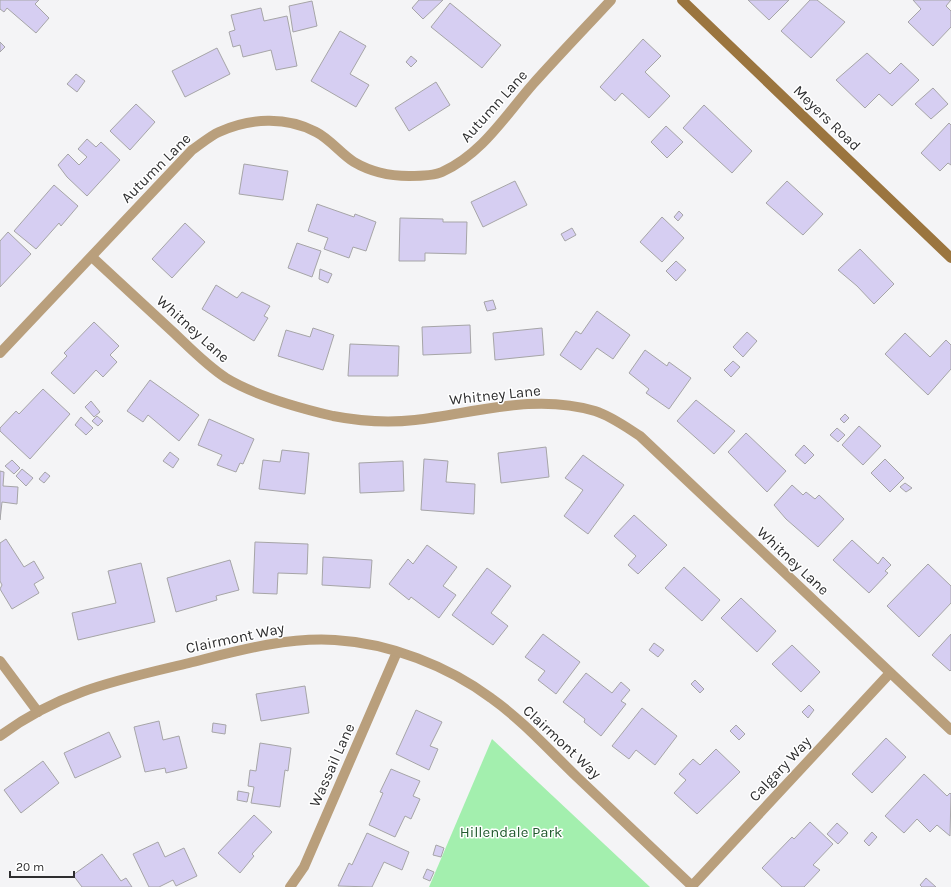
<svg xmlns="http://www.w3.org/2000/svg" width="951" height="887" font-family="Karla,sans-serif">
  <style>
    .green { fill: #a3efae }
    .building { fill: #d6cef2; stroke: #a6a5a7 }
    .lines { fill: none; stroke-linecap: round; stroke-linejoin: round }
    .minor { stroke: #b99f7c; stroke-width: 10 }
    .tertiary { stroke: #b99f7c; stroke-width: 10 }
    .secondary { stroke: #9b753f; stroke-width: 10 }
    .labels { text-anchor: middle; stroke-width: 3; stroke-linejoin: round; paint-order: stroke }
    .street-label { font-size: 15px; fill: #2e2e2f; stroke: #fff }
    .park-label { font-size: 15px; fill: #215a2e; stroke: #fff }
  </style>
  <rect width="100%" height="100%" fill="#f4f4f6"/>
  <path class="green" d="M492,739L650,887H429Z"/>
  <g class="building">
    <path d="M0,0H39L35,4L49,18L36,33L7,8L4,12L0,9Z"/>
    <path d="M419,0H443L423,19L412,8Z"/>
    <path d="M748,0H789L769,20Z"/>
    <path d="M810,0H817L845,22L811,58L781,31Z"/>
    <path d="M913,0H951L946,6L951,11V27L933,46L908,22L921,9Z"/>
    <path d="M312,1L317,26L293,32L289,6Z"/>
    <path d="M450,3L501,45L482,68L431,27Z"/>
    <path d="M261,8L264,21L287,16L297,66L276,70L271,50L243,57L240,45L233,47L229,32L235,30L231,15Z"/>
    <path d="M340,31L366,46L350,74L369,85L356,107L311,81Z"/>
    <path d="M643,39L661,56L645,72L670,96L649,118L622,93L615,101L600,87Z"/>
    <path d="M0,42L5,47L0,52Z"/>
    <path d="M217,48L230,74L185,97L172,71Z"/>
    <path d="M867,53L890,74L901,63L919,80L892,106L879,94L865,108L836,80Z"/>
    <path d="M411,56L417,61L411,67L406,62Z"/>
    <path d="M76,74L85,81L77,92L67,84Z"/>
    <path d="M436,82L450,105L409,131L395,108Z"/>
    <path d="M933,88L948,104L931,119L915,104Z"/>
    <path d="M136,104L155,122L130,150L110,131Z"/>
    <path d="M704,105L752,151L732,173L683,128Z"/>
    <path d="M949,123L951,125V165L948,163L940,171L921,153Z"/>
    <path d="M666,126L683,142L667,158L651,142Z"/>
    <path d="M87,139L96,147L101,142L120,160L87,196L67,177L58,165L68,154L79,165L87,157L78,149Z"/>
    <path d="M244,164L288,171L283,200L239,194Z"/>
    <path d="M515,181L527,205L483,227L471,202Z"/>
    <path d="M787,181L823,214L803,235L766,203Z"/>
    <path d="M54,185L78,206L61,226L59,223L36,249L14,231Z"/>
    <path d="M317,204L354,217L355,214L376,222L366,251L353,247L349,258L324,249L328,238L308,231Z"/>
    <path d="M679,211L683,215L678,221L674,217Z"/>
    <path d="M662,217L684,238L662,262L640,242Z"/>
    <path d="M400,218L443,219V222H467L466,254L425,253V261H399Z"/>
    <path d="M185,223L205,242L172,278L152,259Z"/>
    <path d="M572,228L576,235L565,241L561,234Z"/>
    <path d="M8,232L31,254L0,287V241Z"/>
    <path d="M297,243L321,251L312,277L288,268Z"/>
    <path d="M860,249L894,284L874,304L857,286L838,270Z"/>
    <path d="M676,261L686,270L676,281L666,271Z"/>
    <path d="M320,269L332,274L328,283L319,279Z"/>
    <path d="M216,285L237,298L242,292L270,306L264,316L268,318L254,341L202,309Z"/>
    <path d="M493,300L496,309L487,311L484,302Z"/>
    <path d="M597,311L630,335L613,359L597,348L581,370L560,355L576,331L581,334Z"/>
    <path d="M94,322L119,346L110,355L117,362L103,377L96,370L74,394L51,373L67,356L64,353Z"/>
    <path d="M470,325L471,353L423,355L422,327Z"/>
    <path d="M313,328L334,335L323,370L278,356L286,330L310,337Z"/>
    <path d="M542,328L544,355L495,360L493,333Z"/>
    <path d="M747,332L757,341L743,357L733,347Z"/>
    <path d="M905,333L930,357L946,340L951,345V369L928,395L885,354Z"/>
    <path d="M350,344L399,346L398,376H348Z"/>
    <path d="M645,350L667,366L669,362L691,378L669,409L646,393L649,389L629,373Z"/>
    <path d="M733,361L740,367L731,377L724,370Z"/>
    <path d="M150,380L199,415L179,441L148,415L143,422L127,411Z"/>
    <path d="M43,389L70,414L30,459L0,431V428L16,411L19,414Z"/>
    <path d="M696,400L735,431L714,454L677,421Z"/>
    <path d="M91,401L100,412L94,417L85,407Z"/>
    <path d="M845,414L849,418L844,423L840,419Z"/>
    <path d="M97,416L103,421L98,426L92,421Z"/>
    <path d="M81,417L93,428L86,435L75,425Z"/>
    <path d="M209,419L254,439L243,464L240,463L236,472L217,465L222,455L198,445Z"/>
    <path d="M859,426L881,446L863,465L842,445Z"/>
    <path d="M837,428L845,435L838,442L830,435Z"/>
    <path d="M746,433L786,471L767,492L728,452Z"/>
    <path d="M804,445L814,455L805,464L795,455Z"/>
    <path d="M546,447L549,477L501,483L498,453Z"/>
    <path d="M282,450L309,453L305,494L259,489L263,460L280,462Z"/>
    <path d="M170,452L179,459L173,468L163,461Z"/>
    <path d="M583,455L624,485L588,534L564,516L583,490L565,478Z"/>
    <path d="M424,459L448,461L446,482L475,484L474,514L421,510Z"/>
    <path d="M885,459L904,478L890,492L871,473Z"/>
    <path d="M12,460L20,468L14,474L5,466Z"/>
    <path d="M403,461L404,491L360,493L359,463Z"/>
    <path d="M22,469L33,478L26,486L16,476Z"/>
    <path d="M0,471L4,472L3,486L18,487L17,504L2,502L0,520Z"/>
    <path d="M45,472L50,476L44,483L39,479Z"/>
    <path d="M905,483L912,488L906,492L900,487Z"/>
    <path d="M792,485L803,495L806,492L815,499L819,495L844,519L818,547L786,519L774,505Z"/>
    <path d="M634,515L667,545L638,574L628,565L636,556L614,536Z"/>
    <path d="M6,539L24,567L34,561L44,578L34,584L39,593L12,609L0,589L2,585L0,581V543Z"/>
    <path d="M852,540L878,564L883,557L891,565L885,571L888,573L869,593L833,560Z"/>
    <path d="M255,542L308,544L307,574L278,573L277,594L253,593Z"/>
    <path d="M427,545L457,567L443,586L456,595L439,618L411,597L409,600L389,584L408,559L413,564Z"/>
    <path d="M323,557L372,560L370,588L322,585Z"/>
    <path d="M230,560L239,590L216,596L217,600L176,612L167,578Z"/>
    <path d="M141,563L155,622L78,640L72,613L116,603L108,571Z"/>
    <path d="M928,564L951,586V603L919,637L887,606Z"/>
    <path d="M684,567L720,600L702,621L665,588Z"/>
    <path d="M487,568L511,586L491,613L508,626L493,645L452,615Z"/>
    <path d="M741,598L776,631L757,652L721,618Z"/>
    <path d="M543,634L580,662L556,694L538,680L545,671L525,657Z"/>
    <path d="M951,634V670L950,671L932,655Z"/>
    <path d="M654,643L664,650L658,657L649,650Z"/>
    <path d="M792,645L820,672L801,692L772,664Z"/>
    <path d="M586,673L612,693L621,682L630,690L621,701L626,704L601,736L584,722L585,719L563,702Z"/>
    <path d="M695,680L704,689L700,693L691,684Z"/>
    <path d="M305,686L309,713L261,721L256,694Z"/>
    <path d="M809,705L814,710L808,718L802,712Z"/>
    <path d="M642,708L677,736L655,765L636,750L629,759L612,746Z"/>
    <path d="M416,710L442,722L430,746L438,749L429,770L396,754Z"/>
    <path d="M159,721L163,740L179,736L187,768L166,773L165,768L145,772L134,727Z"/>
    <path d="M213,723L226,725L225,734L212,732Z"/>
    <path d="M736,725L745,734L739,740L730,731Z"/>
    <path d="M109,732L121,757L75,778L64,753Z"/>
    <path d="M886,738L906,757L872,793L852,774Z"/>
    <path d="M260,743L291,748L288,771L285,770L280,807L251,803L254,787L248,786L250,770L256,771Z"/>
    <path d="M716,749L740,772L697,814L674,793L686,780L679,774L693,759L700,765Z"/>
    <path d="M43,761L59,783L21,813L4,790Z"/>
    <path d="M391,769L420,781L413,796L420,799L411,819L405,816L395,837L369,825L383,793L380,792Z"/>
    <path d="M924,774L947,796L950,793L951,794L950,836L937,825L930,832L917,819L904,833L885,816Z"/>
    <path d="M238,791L249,793L247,802L237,800Z"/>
    <path d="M254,815L272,832L252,854L254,856L240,873L218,853Z"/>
    <path d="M810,822L833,844L813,865L820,870L804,887H782L762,868L792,837L794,839Z"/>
    <path d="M837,823L848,833L838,844L827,834Z"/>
    <path d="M872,832L877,837L869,846L864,841Z"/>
    <path d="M367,833L409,852L402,870L384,862L372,887L338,886L349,863L352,865Z"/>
    <path d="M158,842L165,857L184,848L197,876L176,886L173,880L159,887H149L133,854Z"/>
    <path d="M436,845L444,848L441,857L433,855Z"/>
    <path d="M102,854L121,881L126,878L132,887H82L73,875Z"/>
    <path d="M427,869L434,872L430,881L423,878Z"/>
    <path d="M926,878L936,887H922L920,885Z"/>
  </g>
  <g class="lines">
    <g class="minor">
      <path d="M92,257C119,282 146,307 173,332C190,348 206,365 226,378C256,396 299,408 333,416C359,421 389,423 415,420C475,413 535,393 595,411C611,416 626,427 640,436L951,730"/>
      <path d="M0,353L192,150C201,144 210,136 219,132C250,118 286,116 316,132C330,139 341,154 354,162C371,172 390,176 409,176C419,176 433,176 442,172C482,154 505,116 533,84C558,56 585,28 611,0"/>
      <path d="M0,661L38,712"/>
      <path d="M692,886L890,673"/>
      <path d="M290,887L304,867L397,652"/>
    </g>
    <path class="tertiary" d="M0,736C60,691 118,680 189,663C237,651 285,637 335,640C389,643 448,666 491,698C522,720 549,750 577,777C615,813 654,850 693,887"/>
    <path class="secondary" d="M682,0L951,258"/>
  </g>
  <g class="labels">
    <g class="street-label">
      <text transform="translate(494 106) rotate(-48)" y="5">Autumn Lane</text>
      <text transform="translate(827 118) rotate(44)" y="5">Meyers Road</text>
      <text transform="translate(156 168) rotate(-45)" y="5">Autumn Lane</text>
      <text transform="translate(193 329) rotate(42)" y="5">Whitney Lane</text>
      <text transform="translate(495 395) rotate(-6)" y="5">Whitney Lane</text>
      <text transform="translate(793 561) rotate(43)" y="5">Whitney Lane</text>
      <text transform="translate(235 638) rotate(-12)" y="5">Clairmont Way</text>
      <text transform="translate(562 742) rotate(43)" y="5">Clairmont Way</text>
      <text transform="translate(332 765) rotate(-66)" y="5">Wassail Lane</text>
      <text transform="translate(780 769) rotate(-47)" y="5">Calgary Way</text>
    </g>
    <g class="park-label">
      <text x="511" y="837">Hillendale Park</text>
    </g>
  </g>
  <path d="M10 871v6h64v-6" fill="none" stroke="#2e2e2f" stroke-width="2"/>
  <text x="16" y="871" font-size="12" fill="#2e2e2f" stroke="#ffffff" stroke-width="3" paint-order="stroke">20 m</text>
</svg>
